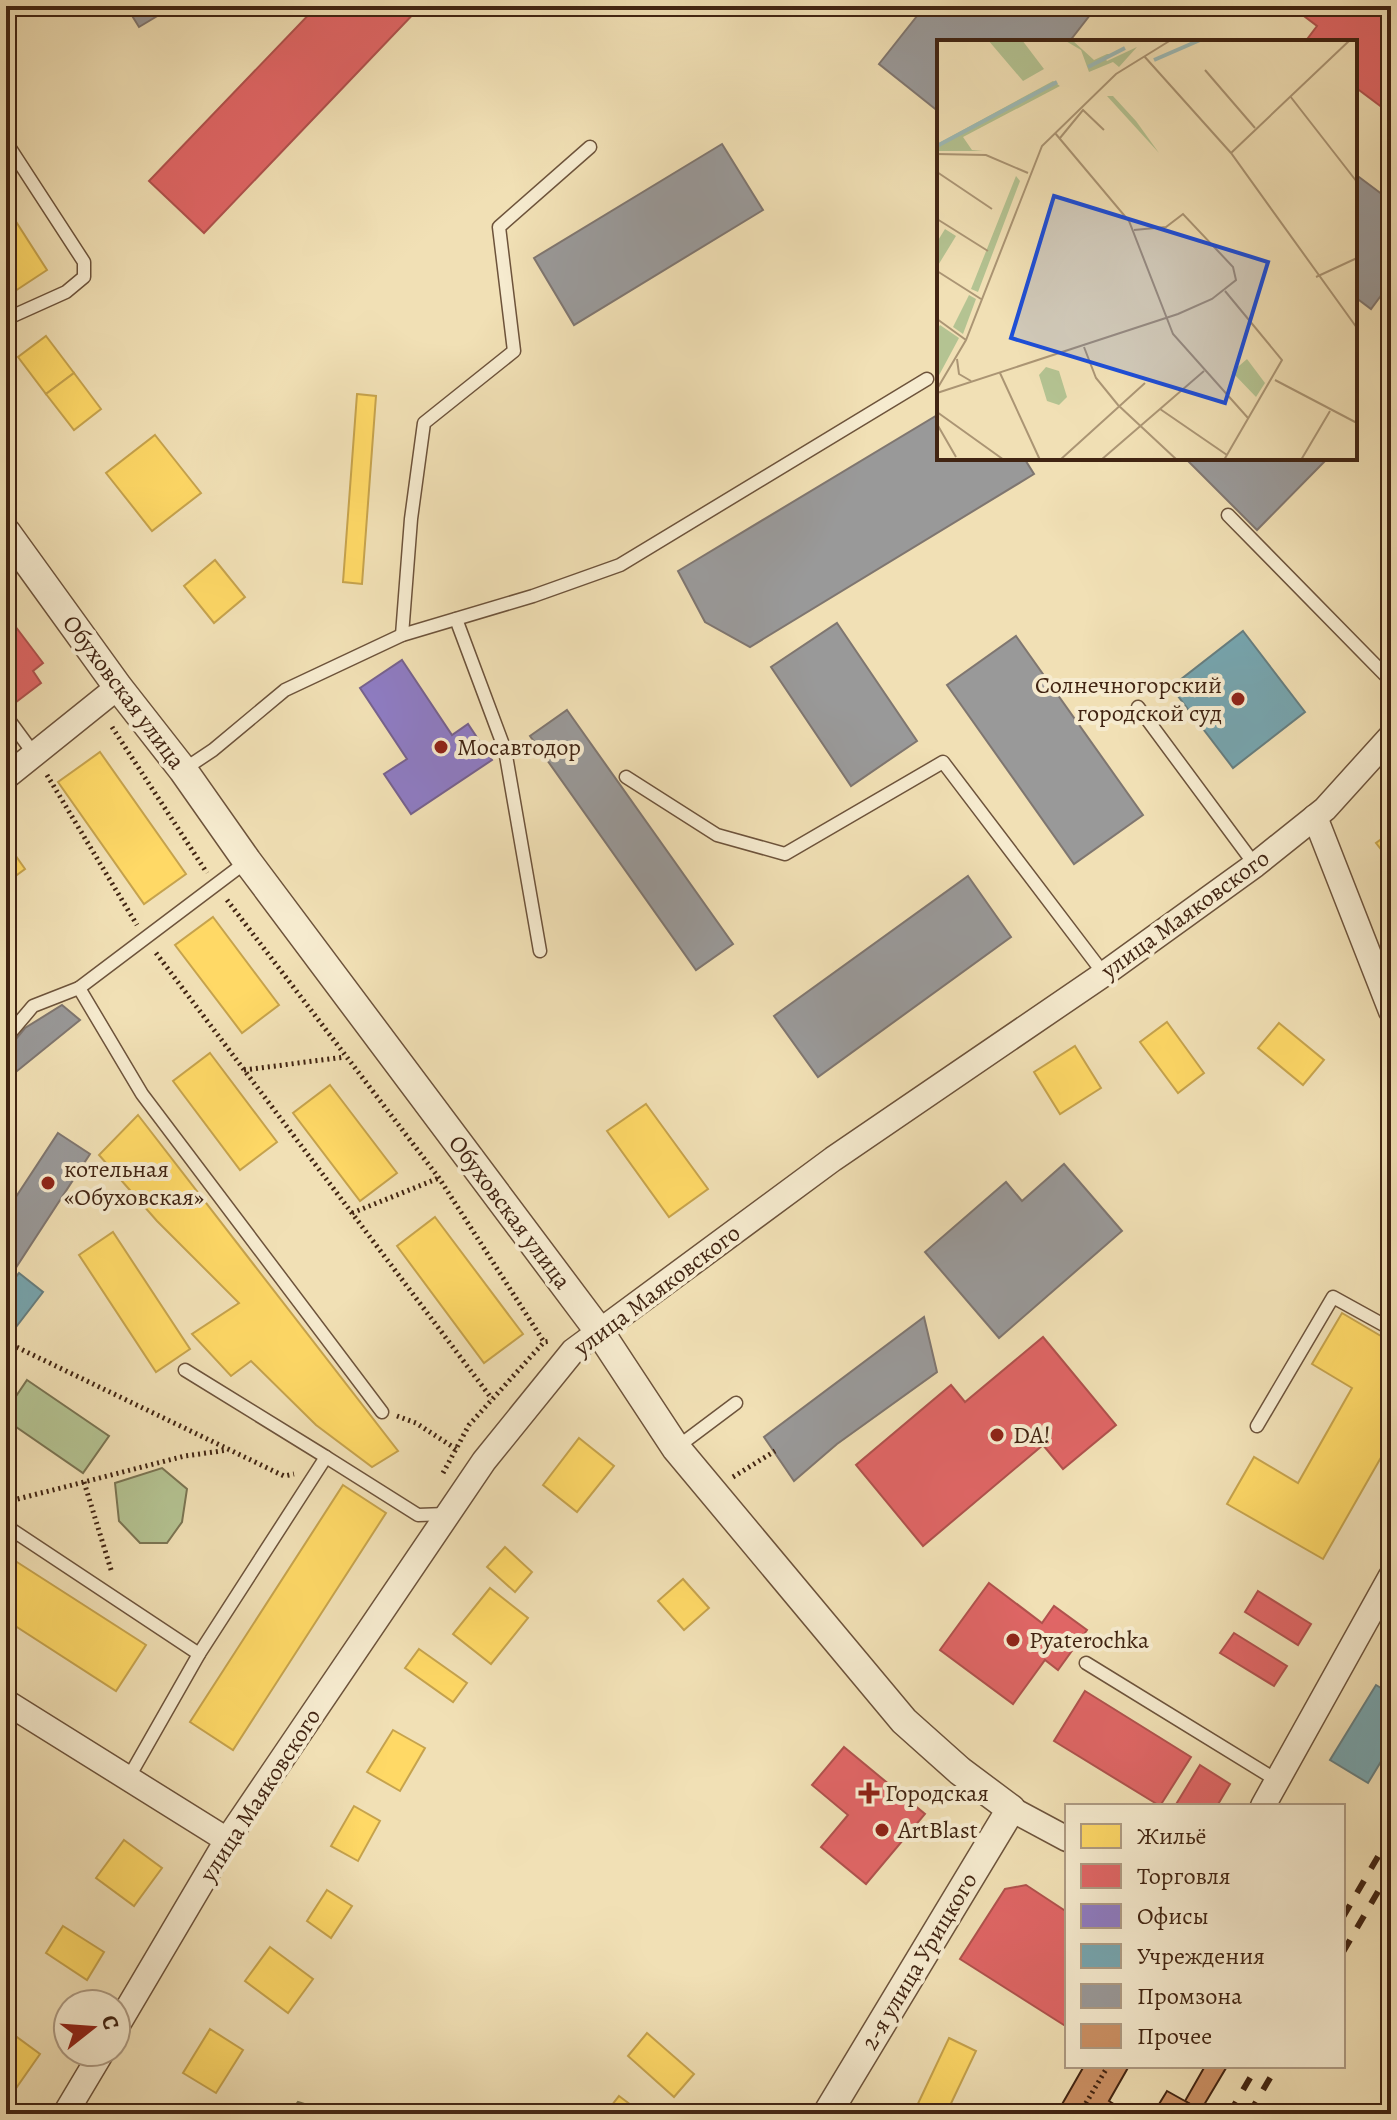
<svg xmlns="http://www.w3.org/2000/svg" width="1397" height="2120" font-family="Alegreya,serif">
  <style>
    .green { fill: #b4c392; stroke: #7a7452; stroke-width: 2 }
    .homes { fill: #ffd966; stroke: #c6a34d; stroke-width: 2 }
    .shops { fill: #e06666; stroke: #b0524d; stroke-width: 2 }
    .offices { fill: #8e7cc3; stroke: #77628e; stroke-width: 2 }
    .public { fill: #76a5af; stroke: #667e80; stroke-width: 2 }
    .industry { fill: #999; stroke: #7f7670; stroke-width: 2 }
    .building { fill: #cc9165; stroke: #412412; stroke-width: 2 }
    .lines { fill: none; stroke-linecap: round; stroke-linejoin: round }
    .service-casing { stroke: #6d533b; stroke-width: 15 }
    .minor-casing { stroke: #6d533b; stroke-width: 27 }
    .tertiary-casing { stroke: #6d533b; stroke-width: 31 }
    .path { stroke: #412412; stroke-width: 5; stroke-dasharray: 2 4; stroke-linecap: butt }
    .service { stroke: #f6ebcf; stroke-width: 12 }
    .minor { stroke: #f6ebcf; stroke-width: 24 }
    .tertiary { stroke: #f6ebcf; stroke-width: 28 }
    .rail { stroke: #412412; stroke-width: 6; stroke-dasharray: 14 14; stroke-linecap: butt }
    .poi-dot { fill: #8f2418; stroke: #f6ebcf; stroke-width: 3 }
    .labels { text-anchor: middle; stroke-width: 8; stroke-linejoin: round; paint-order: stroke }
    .poi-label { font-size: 24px; fill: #412412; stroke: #f6ebcf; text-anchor: start }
    .street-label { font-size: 24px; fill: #412412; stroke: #f6ebcf }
    .inset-river { fill: none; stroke: #9ebbb7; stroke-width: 4 }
    .inset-road { fill: none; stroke: #ab9574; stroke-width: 2 }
    .view { fill: #1d4ed8; fill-opacity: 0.15; stroke: #1d4ed8; stroke-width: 4 }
    .inset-edge { fill: none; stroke: #412412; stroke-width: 4 }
  </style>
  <rect width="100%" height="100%" fill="#f1e0b5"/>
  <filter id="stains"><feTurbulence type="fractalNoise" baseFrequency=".0025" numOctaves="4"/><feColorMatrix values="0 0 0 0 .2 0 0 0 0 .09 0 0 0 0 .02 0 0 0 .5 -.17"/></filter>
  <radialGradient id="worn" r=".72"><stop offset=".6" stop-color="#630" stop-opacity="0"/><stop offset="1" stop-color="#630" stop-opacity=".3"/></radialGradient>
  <g class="green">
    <path d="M27,1380L109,1436L83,1473L6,1420V1411Z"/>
    <path d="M162,1468L187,1489L182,1522L167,1543H140L119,1521L115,1483Z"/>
    <path d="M298,2102L337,2114H289Z"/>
  </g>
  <g class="homes">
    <path d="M6,206L47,270L6,297Z"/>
    <path d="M46,336L74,373L46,394L18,357Z"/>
    <path d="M74,373L101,409L74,430L46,394Z"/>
    <path d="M357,394L376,396L362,584L343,582Z"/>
    <path d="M155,435L201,493L152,531L106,473Z"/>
    <path d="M215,560L245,597L214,623L184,586Z"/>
    <path d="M100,752L186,874L144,904L58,782Z"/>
    <path d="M1391,832V862L1376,843Z"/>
    <path d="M6,842L25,869L6,883Z"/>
    <path d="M213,917L279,1005L242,1033L175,945Z"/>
    <path d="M1167,1022L1204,1073L1178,1093L1140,1042Z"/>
    <path d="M1279,1023L1324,1060L1303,1085L1258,1048Z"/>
    <path d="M1075,1046L1101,1088L1060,1114L1034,1072Z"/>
    <path d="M210,1053L277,1142L240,1170L173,1081Z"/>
    <path d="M330,1085L397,1173L360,1201L293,1113Z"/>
    <path d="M646,1104L708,1189L669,1217L607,1131Z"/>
    <path d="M138,1115L398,1451L372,1467L316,1425L251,1361L231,1376L192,1334L239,1303L157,1221L99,1155Z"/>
    <path d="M435,1217L523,1334L484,1363L397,1246Z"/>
    <path d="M113,1232L190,1349L156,1372L79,1255Z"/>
    <path d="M1342,1313L1391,1342V1440L1323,1559L1227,1504L1254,1457L1298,1483L1352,1388L1312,1364Z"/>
    <path d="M579,1438L614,1466L577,1512L543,1485Z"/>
    <path d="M343,1485L386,1513L233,1750L190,1722Z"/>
    <path d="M505,1547L532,1572L515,1592L487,1567Z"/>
    <path d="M6,1555L146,1645L116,1691L6,1620Z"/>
    <path d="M683,1579L709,1608L684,1630L658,1601Z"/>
    <path d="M490,1588L528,1618L491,1664L453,1634Z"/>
    <path d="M419,1649L467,1683L453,1702L405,1668Z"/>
    <path d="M393,1730L425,1748L400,1791L367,1772Z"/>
    <path d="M354,1806L380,1821L358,1861L331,1846Z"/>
    <path d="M124,1840L162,1868L134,1906L96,1878Z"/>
    <path d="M327,1890L352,1906L331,1938L307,1921Z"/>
    <path d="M63,1926L104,1952L87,1980L46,1953Z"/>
    <path d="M270,1947L313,1979L288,2013L245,1981Z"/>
    <path d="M6,2029L40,2054L12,2094L6,2089Z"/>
    <path d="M210,2029L243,2050L216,2093L183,2073Z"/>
    <path d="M647,2033L694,2074L674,2097L628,2056Z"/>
    <path d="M949,2038L976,2051L946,2114H919L914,2112Z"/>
    <path d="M619,2096L643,2114H605Z"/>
  </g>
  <g class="shops">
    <path d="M317,6H421L204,233L149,181Z"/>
    <path d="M1305,6H1374L1391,19V114L1355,87V42H1305L1317,26L1300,13Z"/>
    <path d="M6,614L43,663L33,671L41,683L7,709Z"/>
    <path d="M1043,1337L1116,1425L1063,1469L1043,1445L923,1546L856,1465L951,1385L965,1402Z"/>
    <path d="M989,1583L1042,1623L1054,1606L1087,1630L1058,1670L1045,1660L1013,1704L940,1650Z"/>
    <path d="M1258,1591L1311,1624L1298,1645L1245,1612Z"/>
    <path d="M1234,1633L1287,1666L1274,1686L1220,1653Z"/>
    <path d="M1085,1691L1191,1757L1160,1806L1054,1741Z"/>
    <path d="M844,1747L925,1814L866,1884L821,1847L848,1815L812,1785Z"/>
    <path d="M1200,1765L1230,1784L1217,1806H1175Z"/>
    <path d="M1026,1885L1067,1912V2027L960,1959L1005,1889Z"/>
  </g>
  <path class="offices" d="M402,660L452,735L468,724L492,760L411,814L384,774L407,759L360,688Z"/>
  <g class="public">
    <path d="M1243,631L1305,712L1233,768L1171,687Z"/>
    <path d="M19,1273L43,1292L13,1331L6,1326V1289Z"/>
    <path d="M1376,1685L1391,1694V1745L1368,1783L1330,1760Z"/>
  </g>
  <g class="industry">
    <path d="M126,6H174L139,27Z"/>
    <path d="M925,6H1097L1069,42H939V112L879,64Z"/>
    <path d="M722,144L763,210L574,325L534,258Z"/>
    <path d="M1355,174L1391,201V282L1371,309L1355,297Z"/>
    <path d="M939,414V458H1024L1034,474L750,647L705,622L678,571Z"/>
    <path d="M1185,458H1328L1257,530Z"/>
    <path d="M837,623L917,741L851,786L771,667Z"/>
    <path d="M1016,636L1143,815L1074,864L947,685Z"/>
    <path d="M567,710L733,944L696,970L530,736Z"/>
    <path d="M968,876L1011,937L818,1077L774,1016Z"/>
    <path d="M62,1005L80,1020L6,1080V1051L25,1028Z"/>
    <path d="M58,1133L90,1154L6,1283V1212Z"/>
    <path d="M1064,1164L1122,1231L999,1338L925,1252L1006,1182L1022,1201Z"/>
    <path d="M924,1317L937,1372L837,1444L794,1481L764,1437Z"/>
  </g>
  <g class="building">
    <path d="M1084,2066H1129L1109,2101L1117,2106L1113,2114L1057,2113Z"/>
    <path d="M1205,2066L1226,2068L1201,2110L1185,2101Z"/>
    <path d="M1167,2091L1201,2110L1207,2114H1153Z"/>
  </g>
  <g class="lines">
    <defs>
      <g id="service">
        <path d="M6,142L84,262V277L66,292L6,319"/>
        <path d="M1228,515L1391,681"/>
        <path d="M456,619L505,750L540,951"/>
        <path d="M402,635L411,519L424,423L514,351L499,227L590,147"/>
        <path d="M1138,707L1255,865"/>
        <path d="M6,716L34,754"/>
        <path d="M183,770L213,750L285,690L402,635L533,596L620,565L927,379"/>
        <path d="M626,777L717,835L785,854L943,762L1104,974"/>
        <path d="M79,988L142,1094L382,1412"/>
        <path d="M6,1038L33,1006L79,988L246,862"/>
        <path d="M185,1370L326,1457"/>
        <path d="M1257,1426L1333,1297L1391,1329"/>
        <path d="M676,1448L736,1403"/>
        <path d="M6,1526L199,1654"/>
        <path d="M1086,1663L1278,1781"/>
        <path d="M129,1777L199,1654L326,1457L418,1515L446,1514"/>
      </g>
      <g id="minor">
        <path d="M6,777L118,687"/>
        <path d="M1315,817L1391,1011"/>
        <path d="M6,1702L227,1840"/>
        <path d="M1263,1806L1391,1576"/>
        <path d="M1011,1809L1067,1839"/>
        <path d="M116,2028L227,1840L484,1461L573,1351L833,1159L1104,974L1255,865L1325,809L1391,736"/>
        <path d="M65,2114L102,2052"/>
      </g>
      <path id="tertiary" d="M6,532L118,687L183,770L247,861L599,1331L676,1448L904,1721L960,1771L1011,1809L827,2114"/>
    </defs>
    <use href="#service" class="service-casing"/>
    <use href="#minor" class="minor-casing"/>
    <use href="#tertiary" class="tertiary-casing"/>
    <g class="path">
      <path d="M112,727L207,873"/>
      <path d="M47,775L137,925"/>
      <path d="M227,900L439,1178L544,1342L550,1341"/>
      <path d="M156,953L492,1399"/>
      <path d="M244,1070L345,1057"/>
      <path d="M352,1213L439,1178"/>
      <path d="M6,1342L284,1476L294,1474"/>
      <path d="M397,1416L416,1423L456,1449"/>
      <path d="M443,1473L469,1425L544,1342"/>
      <path d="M733,1477L775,1451"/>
      <path d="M84,1482L112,1573"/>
      <path d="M6,1502L185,1456L228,1450"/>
      <path d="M1094,2114L1083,2108L1108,2066"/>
    </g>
    <use href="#service" class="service"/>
    <use href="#minor" class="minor"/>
    <use href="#tertiary" class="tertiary"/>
    <g class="rail">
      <path d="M1343,1917L1391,1834"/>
      <path d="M1343,1952L1391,1869"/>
      <path d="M1229,2114L1257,2066"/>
      <path d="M1249,2114L1277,2066"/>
    </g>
  </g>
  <g class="poi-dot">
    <circle cx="1238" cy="699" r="8"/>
    <circle cx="441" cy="747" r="8"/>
    <circle cx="48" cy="1183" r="8"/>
    <circle cx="997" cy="1435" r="8"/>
    <circle cx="1013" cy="1640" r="8"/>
    <path d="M865 1781h8v8h8v8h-8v8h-8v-8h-8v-8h8z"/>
    <circle cx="882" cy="1830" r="8"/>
  </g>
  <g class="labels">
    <g class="poi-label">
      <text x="1222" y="693" text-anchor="end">Солнечногорский<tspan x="1222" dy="28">городской суд</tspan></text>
      <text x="457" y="755">Мосавтодор</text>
      <text x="64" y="1177">котельная<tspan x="64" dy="28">«Обуховская»</tspan></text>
      <text x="1013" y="1443">DA!</text>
      <text x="1029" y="1648">Pyaterochka</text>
      <text x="885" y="1801">Городская</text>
      <text x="898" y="1838">ArtBlast</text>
    </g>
    <g class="street-label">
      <text transform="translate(124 692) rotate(53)" y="8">Обуховская улица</text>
      <text transform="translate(1185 914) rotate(-36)" y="8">улица Маяковского</text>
      <text transform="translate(510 1212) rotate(53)" y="8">Обуховская улица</text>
      <text transform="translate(657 1290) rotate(-37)" y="8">улица Маяковского</text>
      <text transform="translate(260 1795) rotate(-57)" y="8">улица Маяковского</text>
      <text transform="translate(919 1961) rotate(-59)" y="8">2-я улица Урицкого</text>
    </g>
  </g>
  <g transform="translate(937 40)">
    <rect width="420" height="420" fill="#f1e0b5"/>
    <path d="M51,0H85L107,29L86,41ZM127,0H135L157,20L170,14H175L167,17L170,21L200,7L182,27L176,22L152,32L144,10ZM116,41L123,46L26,97L35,110L46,111H1L2,103ZM170,56H176L199,81L222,113ZM79,136L83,141L41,252L34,249ZM8,189L19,196L0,227V202ZM32,255L39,259L26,294L16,287ZM3,285L22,298L0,339V289ZM310,319L328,343L319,357L295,332ZM109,327L122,331L130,357L122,365L110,361L102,335Z" fill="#b4c392"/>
    <path class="inset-river" d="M217,20L263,0M151,27L188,8M0,106L120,42"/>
    <path class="inset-road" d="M207,16L294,113L420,288M268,30L318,88M353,56L420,142M118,93L192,181L236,294L311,378M123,98L146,70L167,90M294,113L413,0M0,114L49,115L91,133M0,132L55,169M0,179L51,211M0,231L44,259M379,237L420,218M0,279L29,300M147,307L159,338L181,365L240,420M20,319L22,334L34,341M63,333L103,420M338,340L420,383M0,349L29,300L105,106L179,34L234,0M0,353L241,274L275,259L299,240L296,227L246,174L229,187L197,190M223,369L290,415M0,372L67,420M0,384L19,417M123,420L208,343M164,420L267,331M287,420L345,320L288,251M364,420L393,371"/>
    <path class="view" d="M117,156L331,222L288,363L74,298Z"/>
    <rect width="420" height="420" class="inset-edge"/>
  </g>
  <rect width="1397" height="2120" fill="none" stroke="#f1e0b5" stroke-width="32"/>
  <rect x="8" y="8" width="1381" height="2104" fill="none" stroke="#412412" stroke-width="4"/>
  <rect x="16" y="16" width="1365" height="2088" fill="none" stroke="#412412" stroke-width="2"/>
  <rect x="1065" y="1804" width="280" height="264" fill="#f6ebcf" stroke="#ae9b83" stroke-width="2"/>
  <rect x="1081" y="1824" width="40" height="24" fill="#ffd966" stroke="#ae9b83" stroke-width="2"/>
  <text x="1137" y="1844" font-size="24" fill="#412412">Жильё</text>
  <rect x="1081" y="1864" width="40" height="24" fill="#e06666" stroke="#ae9b83" stroke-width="2"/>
  <text x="1137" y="1884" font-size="24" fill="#412412">Торговля</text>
  <rect x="1081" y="1904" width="40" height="24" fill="#8e7cc3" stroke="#ae9b83" stroke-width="2"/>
  <text x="1137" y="1924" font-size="24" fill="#412412">Офисы</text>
  <rect x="1081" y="1944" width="40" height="24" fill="#76a5af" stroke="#ae9b83" stroke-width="2"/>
  <text x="1137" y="1964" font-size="24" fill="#412412">Учреждения</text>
  <rect x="1081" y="1984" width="40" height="24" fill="#999999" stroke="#ae9b83" stroke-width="2"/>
  <text x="1137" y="2004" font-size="24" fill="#412412">Промзона</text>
  <rect x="1081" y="2024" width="40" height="24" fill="#cc9165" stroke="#ae9b83" stroke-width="2"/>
  <text x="1137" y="2044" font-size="24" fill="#412412">Прочее</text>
  <g transform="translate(92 2028) rotate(73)"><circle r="38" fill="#f6ebcf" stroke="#ae9b83" stroke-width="2"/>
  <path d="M0-6L14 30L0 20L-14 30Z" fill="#8f2418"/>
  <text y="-12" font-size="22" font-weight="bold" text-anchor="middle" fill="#412412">С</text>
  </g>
  <rect width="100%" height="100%" filter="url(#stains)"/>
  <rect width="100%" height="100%" fill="url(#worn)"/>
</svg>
